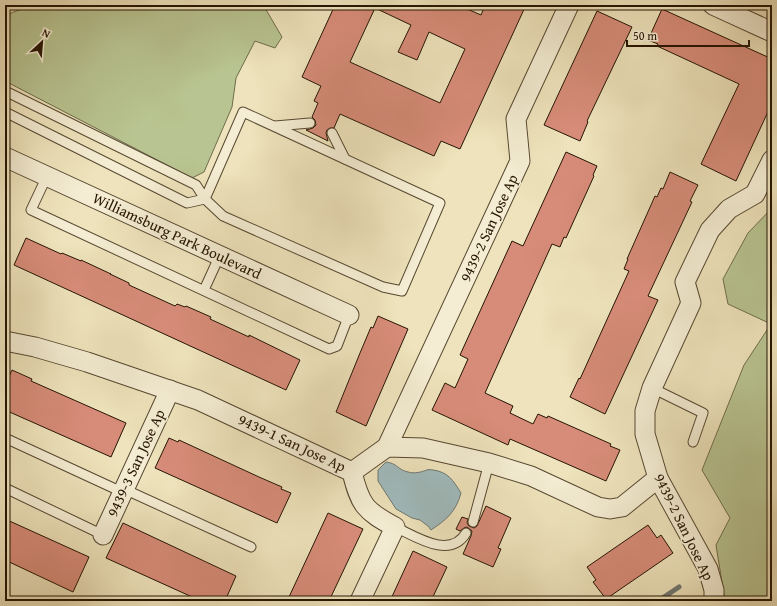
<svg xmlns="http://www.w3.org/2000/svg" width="777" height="606" font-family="'Gentium Book Plus',serif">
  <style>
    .green { fill: #b8c491; stroke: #6e6c4a }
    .water { fill: #a0bbbd; stroke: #6f7872 }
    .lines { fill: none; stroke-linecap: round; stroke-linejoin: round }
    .stream { stroke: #6f7872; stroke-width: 5 }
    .building { fill: #d78c79; stroke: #251402; fill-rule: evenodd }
    .lane-casing { stroke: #574830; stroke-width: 11 }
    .street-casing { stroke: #574830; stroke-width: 21 }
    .lane { stroke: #f4edd3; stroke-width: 9 }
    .street { stroke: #f4edd3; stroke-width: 19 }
    .labels { text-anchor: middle; stroke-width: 3.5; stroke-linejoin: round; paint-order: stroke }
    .street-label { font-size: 15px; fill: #251402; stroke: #f4edd3 }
  </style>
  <rect width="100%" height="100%" fill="#eee3bc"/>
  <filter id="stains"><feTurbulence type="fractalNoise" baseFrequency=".005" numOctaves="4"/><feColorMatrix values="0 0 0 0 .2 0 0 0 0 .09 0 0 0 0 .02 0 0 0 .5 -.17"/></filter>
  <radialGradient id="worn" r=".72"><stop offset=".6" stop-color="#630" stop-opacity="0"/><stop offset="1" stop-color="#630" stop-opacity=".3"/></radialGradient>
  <g class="green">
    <path d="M32,5H268L265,8L282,37L275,48L255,41L236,78L232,107L204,172L192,178L5,81V20L11,13Z"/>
    <path d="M772,208V601H725L716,545L730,518L702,470L744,365L771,324L728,304L723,279L748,233Z"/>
  </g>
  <path class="water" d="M386,462C397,463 398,470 408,472C415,474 421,472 427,470C428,469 432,470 433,470C448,472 453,480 461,493C456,512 446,520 431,530L428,526L420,520L412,518L396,509L378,481V470Z"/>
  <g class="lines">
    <path class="stream" d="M658,601L679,587"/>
  </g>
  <g class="building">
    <path d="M335,5H458L481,15L485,5H526L460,149L441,141L434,156L340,114L334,128H330L327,130L326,133L328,141L306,130L313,128L316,125L315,120L312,117L318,103L314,101L321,86L302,77ZM375,8L411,25L398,52L417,60L429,32L465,49L440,103L350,62Z"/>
    <path d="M662,9L772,59V103L736,181L701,164L739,84L657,46L658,44L648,40Z"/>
    <path d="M597,11L632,27L587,121L588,122L580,141L544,125Z"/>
    <path d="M566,152L597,166L593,175L594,176L566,238L564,237L560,247L552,244L485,393L513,406L510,413L533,424L538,414L547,418L548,416L611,444L610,446L620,450L606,481L510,439L508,445L432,410L445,383L455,388L468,359L460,355L512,241L523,246Z"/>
    <path d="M670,172L698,185L690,201L692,202L648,296L658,300L605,414L570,397L579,378L580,379L629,271L624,269L628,259H627L655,196L657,197L661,188L663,189Z"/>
    <path d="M26,238L61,254L62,253L81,261V260L111,274H110L129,283V285L175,306L177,304L185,307L186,306L211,317L210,319L249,337V335L300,360L286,390L14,265Z"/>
    <path d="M378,316L408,329L366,426L336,412L360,353L371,327L373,328Z"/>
    <path d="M12,370L32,379L31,381L126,423L111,457L5,410V385Z"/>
    <path d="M169,438L178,442L179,440L259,477L282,487L281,489L291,493L277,523L155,468Z"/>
    <path d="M486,506L511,518L498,548L501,549L493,567L463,554L471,536L472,531L467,527L464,528L460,531L456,529L462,517L468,519L467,523L469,526L474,528L477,526Z"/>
    <path d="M328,513L363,529L329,601H297L289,597Z"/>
    <path d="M5,519L89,557L73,592L5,560Z"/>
    <path d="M123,523L236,576L225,601H201L106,558Z"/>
    <path d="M648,525L657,538L661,535L673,553L606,599L593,582L596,580L587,567Z"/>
    <path d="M413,551L447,567L431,601H390Z"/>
  </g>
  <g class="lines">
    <defs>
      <g id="lane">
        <path d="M5,91L196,185L205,199L223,216L383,287L402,291L440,203L243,112L205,199"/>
        <path d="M5,112L187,203L205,199"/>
        <path d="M275,126L310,123"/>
        <path d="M332,133L345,159"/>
        <path d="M47,176L31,210L329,349L337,346L349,315"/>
        <path d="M204,290L220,255"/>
        <path d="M652,388L703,413L693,442"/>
        <path d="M5,438L122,492"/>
        <path d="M5,488L103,535"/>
        <path d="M124,489L251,547"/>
        <path d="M473,522L489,463"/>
        <path d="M395,527C415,536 450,560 466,533"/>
      </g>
      <g id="street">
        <path d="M713,5L772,32"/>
        <path d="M5,157L349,315"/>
        <path d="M5,341L35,347L87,362L198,400L352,472L387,447L423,448L489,463L531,476L598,507L610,509L622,507L658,478"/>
        <path d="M387,447L520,161L516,119L569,5"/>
        <path d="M352,472C360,505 365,511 395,527L360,601"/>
        <path d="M103,535L170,390"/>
        <path d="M714,601V590L708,569L658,478L645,434V411L652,388L691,303L685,282L710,230L729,209L755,194L772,160"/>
      </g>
    </defs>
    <use href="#lane" class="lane-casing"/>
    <use href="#street" class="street-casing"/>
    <use href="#lane" class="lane"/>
    <use href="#street" class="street"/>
  </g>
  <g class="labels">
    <g class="street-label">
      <text transform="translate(489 228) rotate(-65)" y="5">9439-2 San Jose Ap</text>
      <text transform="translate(177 236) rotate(25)" y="5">Williamsburg Park Boulevard</text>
      <text transform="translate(292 443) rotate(25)" y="5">9439-1 San Jose Ap</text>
      <text transform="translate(136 463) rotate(-65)" y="5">9439-3 San Jose Ap</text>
      <text transform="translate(684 527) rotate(64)" y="5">9439-2 San Jose Ap</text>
    </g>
  </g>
  <rect width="777" height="606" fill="none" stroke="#eee3bc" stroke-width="20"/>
  <rect x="6" y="6" width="765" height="594" fill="none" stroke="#251402" stroke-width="2"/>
  <rect x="10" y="10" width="757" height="586" fill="none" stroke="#251402"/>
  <g transform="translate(42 42) rotate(26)" stroke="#f4edd3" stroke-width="3" paint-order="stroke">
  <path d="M0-3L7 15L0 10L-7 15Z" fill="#251402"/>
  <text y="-6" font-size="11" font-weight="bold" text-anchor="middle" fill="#251402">N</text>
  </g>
  <path d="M627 40v6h122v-6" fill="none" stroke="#251402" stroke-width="2"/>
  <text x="633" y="40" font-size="12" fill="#251402" stroke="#f4edd3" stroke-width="3" paint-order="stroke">50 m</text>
  <rect width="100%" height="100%" filter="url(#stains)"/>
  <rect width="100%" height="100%" fill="url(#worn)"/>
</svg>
